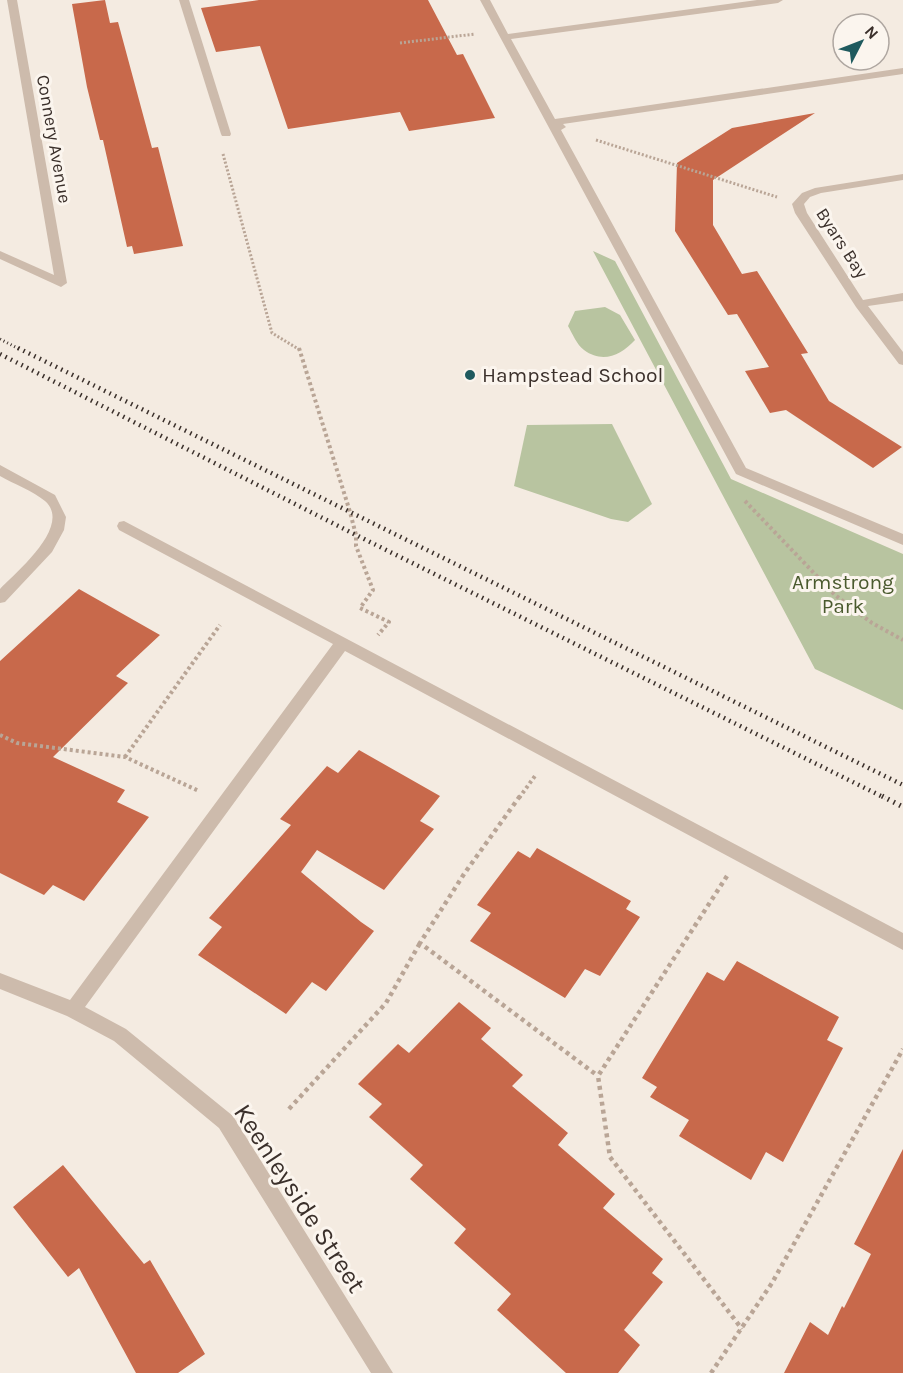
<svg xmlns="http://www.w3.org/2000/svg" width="903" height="1373" font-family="Karla,sans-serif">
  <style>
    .green { fill: #b8c4a0 }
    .building { fill: #c8694b }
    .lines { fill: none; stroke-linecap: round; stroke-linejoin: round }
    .path-far2 { stroke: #b9a596; stroke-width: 3; stroke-dasharray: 2 2; stroke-linecap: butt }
    .path-far1 { stroke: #b9a596; stroke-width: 4; stroke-dasharray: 3 3; stroke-linecap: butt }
    .path { stroke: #b9a596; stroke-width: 4.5; stroke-dasharray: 4 4; stroke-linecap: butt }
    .minor { fill: #cdbbac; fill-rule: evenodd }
    .rail-far2 { stroke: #3b302b; stroke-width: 3; stroke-dasharray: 1 3; stroke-linecap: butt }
    .rail-far1 { stroke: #3b302b; stroke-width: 4.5; stroke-dasharray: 1.5 4.5; stroke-linecap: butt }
    .rail { stroke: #3b302b; stroke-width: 5; stroke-dasharray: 1.5 5; stroke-linecap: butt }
    .poi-dot { fill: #1f5a5e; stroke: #fbf5ee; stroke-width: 2 }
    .labels { text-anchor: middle; stroke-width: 6; stroke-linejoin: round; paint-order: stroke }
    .far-street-label { font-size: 18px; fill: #3b302b; stroke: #fbf5ee }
    .poi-label { font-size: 21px; fill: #3b302b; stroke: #fbf5ee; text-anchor: start }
    .park-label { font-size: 21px; fill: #4a5a2e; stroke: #fbf5ee }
    .near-street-label { font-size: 26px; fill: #3b302b; stroke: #fbf5ee }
  </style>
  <rect width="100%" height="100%" fill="#f4ebe1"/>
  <g class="green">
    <path d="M593,251L615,261L731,479L903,554V710L815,669Z"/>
    <path d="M605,307L620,315L635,340C621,355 603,364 584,350C577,345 572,333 568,326L575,311Z"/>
    <path d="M612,424L652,504L628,522L611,519L514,486L527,425Z"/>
  </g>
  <g class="building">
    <path d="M105,0L110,23L118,22L152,148L158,147L183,246L134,254L132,246L127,247L103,140H100L87,87L72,4Z"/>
    <path d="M259,0H428L457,55L463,54L495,118L409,131L400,112L288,129L260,46L216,52L201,8Z"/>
    <path d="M815,113L713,180V225L742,274L757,271L808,353L801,354L829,401L902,447L873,468L786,410L770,413L745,371L769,367L737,314L728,315L675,231L677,163L732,128Z"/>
    <path d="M79,589L160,635L116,676L128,683L53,757L125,790L117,802L149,817L84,901L53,885L44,895L0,873V661Z"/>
    <path d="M359,750L440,796L420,821L434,829L384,890L317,850L301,872L361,922L374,931L326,991L312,982L286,1014L198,955L222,927L209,918L291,825L280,819L327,766L338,773Z"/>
    <path d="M537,848L631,901L626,909L640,917L600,976L585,969L565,998L470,941L491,913L477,905L518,851L530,858Z"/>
    <path d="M737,961L839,1017L827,1040L843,1048L783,1162L766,1152L751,1180L679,1136L689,1120L650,1097L657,1087L642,1078L707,972L724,981Z"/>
    <path d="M459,1002L491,1028L481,1039L523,1075L512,1086L568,1133L558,1145L615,1194L603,1208L663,1259L652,1273L663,1282L624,1330L640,1345L618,1373H566L497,1310L511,1294L454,1243L466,1229L410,1179L423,1165L369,1117L382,1104L358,1084L398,1044L409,1053Z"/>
    <path d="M903,1149V1373H784L810,1322L828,1335L842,1306L844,1308L871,1254L854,1244Z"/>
    <path d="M63,1165L144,1264L150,1260L205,1354L178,1373H136L79,1268L68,1277L13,1207Z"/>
  </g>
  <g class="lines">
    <g class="path-far2">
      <path d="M400,43L475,34"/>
      <path d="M596,140L777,197"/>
      <path d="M223,154L272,333L300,350"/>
    </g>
    <g class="path-far1">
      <path d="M299,348L350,512L356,535V546L373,590L360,608L389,622L378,635"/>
      <path d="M745,501L835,595L872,623L903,640"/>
      <path d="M0,735L17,743L125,757L199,791"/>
      <path d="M125,757L220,625"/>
      <path d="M519,798L535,776"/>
    </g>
    <g class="path">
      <path d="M520,796L464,874L420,943L598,1076"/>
      <path d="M727,876L598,1076L610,1157L742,1329"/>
      <path d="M289,1109L386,1003L420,943"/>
      <path d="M711,1373L772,1283L903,1049"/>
    </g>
    <g class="minor">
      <path d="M7,0H17L67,283L61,287L0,259V251L54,275Z"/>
      <path d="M179,0H189L231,134L230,136H222L221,134Z"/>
      <path d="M480,0H490L508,34L757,0H783L778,3L511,39L555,119L903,68V74L563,124L566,127L561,130L746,468L903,534V545L736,474Z"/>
      <path d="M903,174V180L821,193L810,197L804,204L807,213L863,300L903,293V301L868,306L903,352V365L899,364L856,307L795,213L792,204L802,193L815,188Z"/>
      <path d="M0,465L55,495L66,517L64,530L52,552L5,602L0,603V589C15,573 73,526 45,501C33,491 14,484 0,476Z"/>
      <path d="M124,521L903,933V950L345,651L85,1007L126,1029L233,1116L393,1373H371L219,1128L114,1041L67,1016L0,989V973L70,1000L333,644L119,530L117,526L119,522Z"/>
    </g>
    <path class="rail-far2" d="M0,339L21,350"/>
    <g class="rail-far1">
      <path d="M18,348L903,785"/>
      <path d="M0,354L356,535L885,798"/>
    </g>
    <path class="rail" d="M882,796L903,807"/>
  </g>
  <circle class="poi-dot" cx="470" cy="375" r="6"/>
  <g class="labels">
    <g class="far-street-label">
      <text transform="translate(54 139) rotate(80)" y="6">Connery Avenue</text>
      <text transform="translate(842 243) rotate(57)" y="6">Byars Bay</text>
    </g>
    <g class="poi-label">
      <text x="482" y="382">Hampstead School</text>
    </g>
    <g class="park-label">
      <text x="843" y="589">Armstrong<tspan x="843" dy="24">Park</tspan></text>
    </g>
    <g class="near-street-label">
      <text transform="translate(300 1198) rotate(57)" y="9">Keenleyside Street</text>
    </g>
  </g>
  <g transform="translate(861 42) rotate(48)"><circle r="28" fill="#fbf5ee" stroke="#aea6a0" stroke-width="1.5"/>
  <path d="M0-4.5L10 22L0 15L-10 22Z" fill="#1f5a5e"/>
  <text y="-9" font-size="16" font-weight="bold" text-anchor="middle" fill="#3b302b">N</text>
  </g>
</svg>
